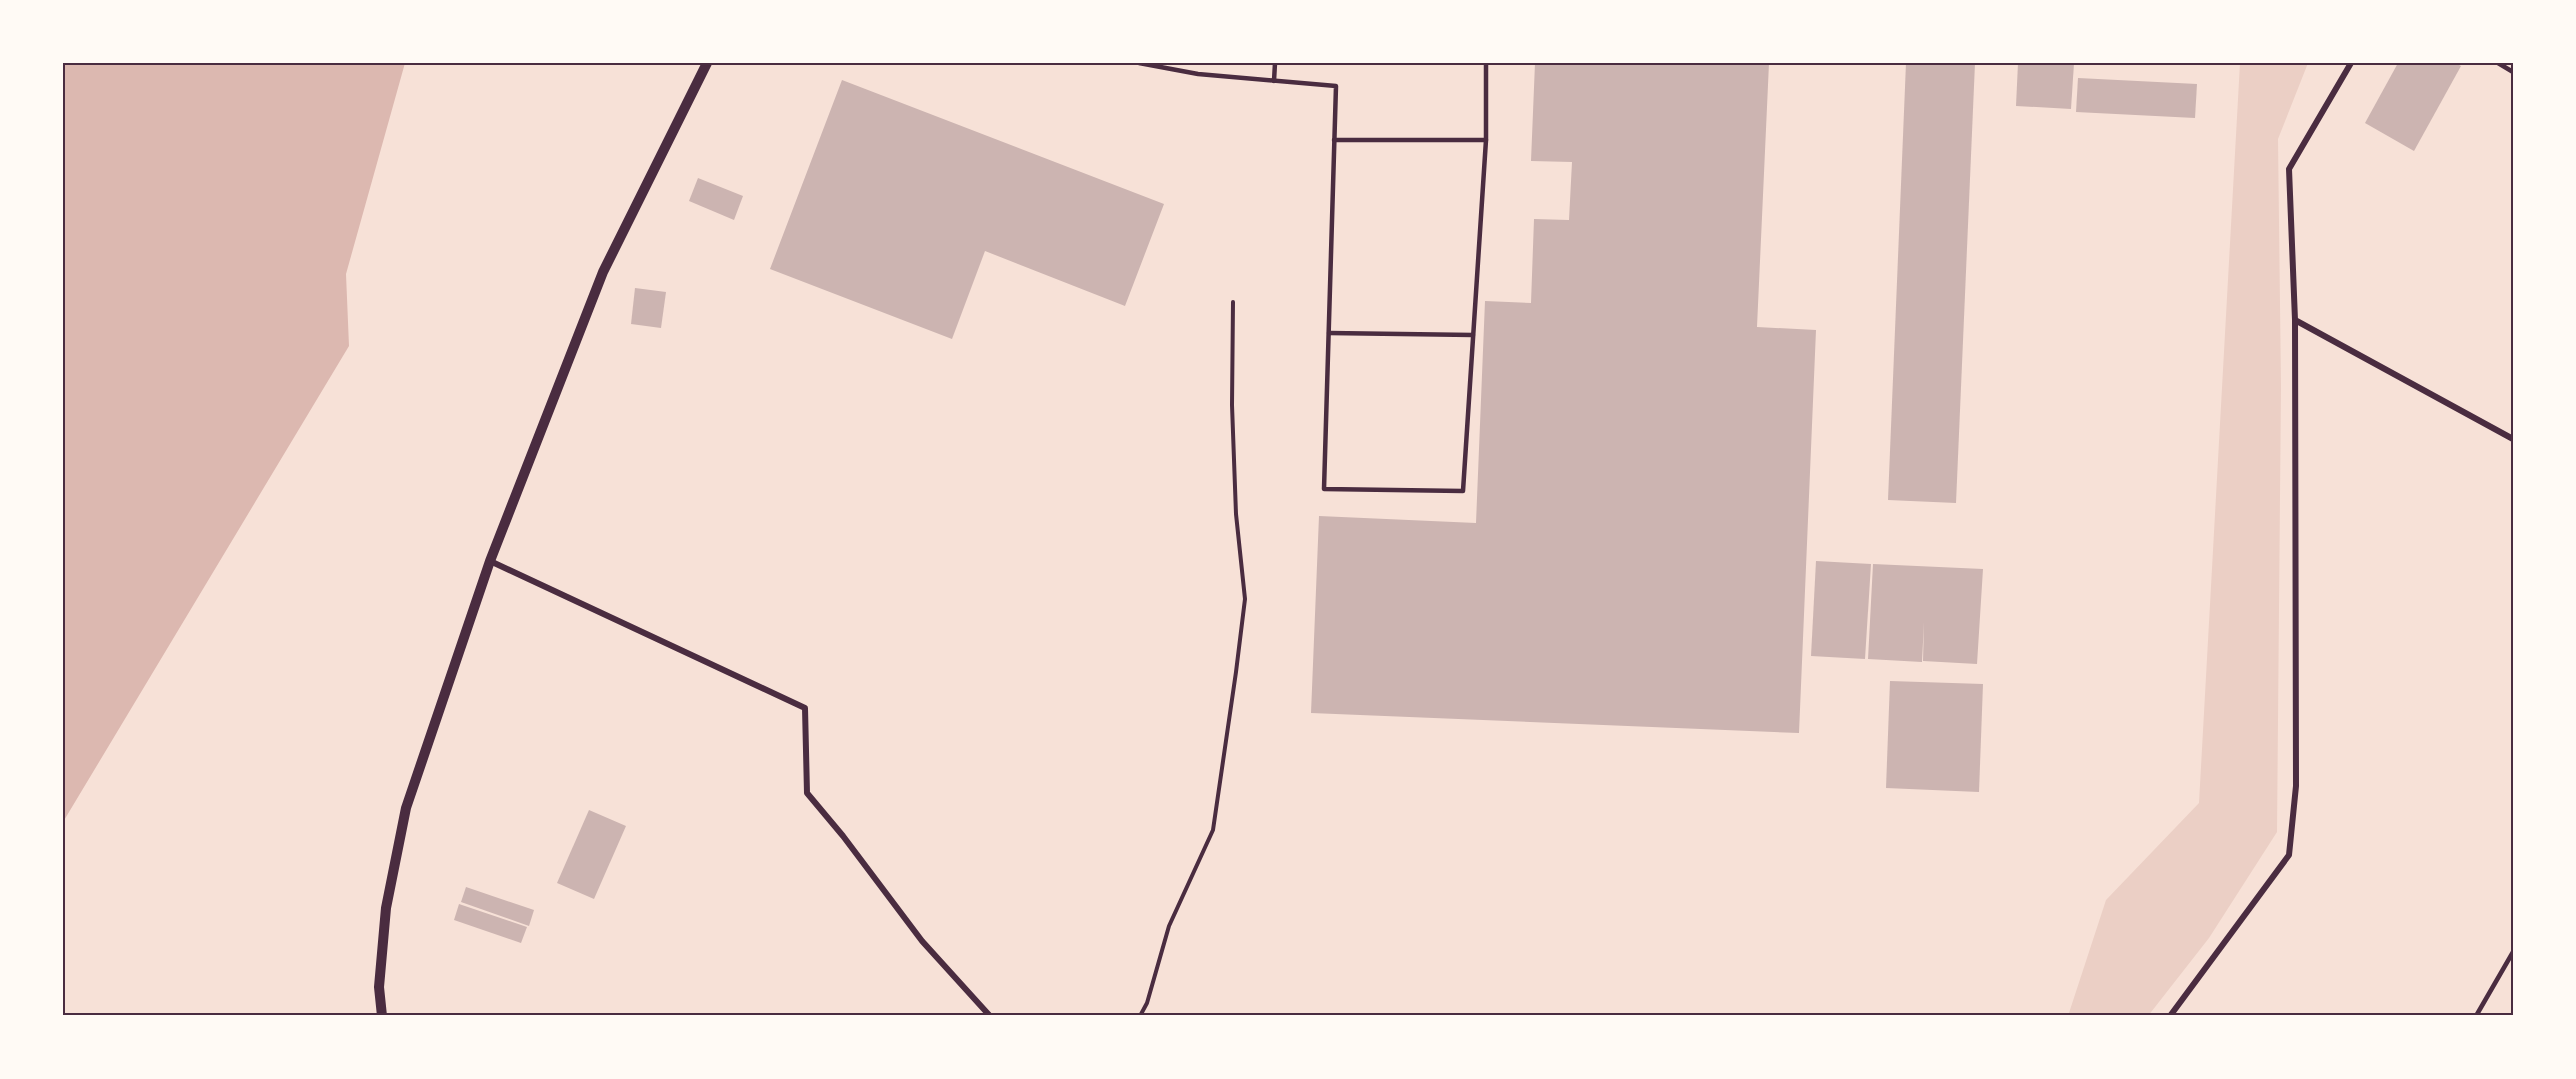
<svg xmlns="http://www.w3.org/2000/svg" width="2576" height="1079" font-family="'Fira Sans Condensed',sans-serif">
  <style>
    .green { fill: #ebcfc5 }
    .water { fill: #dcb8b0 }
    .building { fill: #ccb4b1 }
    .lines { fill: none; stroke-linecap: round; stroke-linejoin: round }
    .path { stroke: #4a2c40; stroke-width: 4 }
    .service { stroke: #4a2c40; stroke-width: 4.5 }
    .minor { stroke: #4a2c40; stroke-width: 6 }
    .tertiary { stroke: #4a2c40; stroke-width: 10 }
    .neatline { fill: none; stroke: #4a2c40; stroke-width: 2 }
  </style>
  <rect width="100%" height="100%" fill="#f7e1d7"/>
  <path class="green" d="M2240,63H2308L2278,139L2281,386L2277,832L2209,938L2148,1016H2068L2106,900L2199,803Z"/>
  <path class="water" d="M63,63H405L346,274L349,346L63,822Z"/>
  <g class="building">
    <path d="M1535,63H1769L1757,327L1816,330L1799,733L1311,713L1319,516L1476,523L1485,301L1531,303L1534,219L1569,220L1572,162L1531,161Z"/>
    <path d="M1906,63H1975L1956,503L1888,500Z"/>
    <path d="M2018,63H2074L2071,109L2016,106Z"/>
    <path d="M2398,63H2455L2461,66L2414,151L2365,123Z"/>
    <path d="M2078,78L2197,84L2195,118L2076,112Z"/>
    <path d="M842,80L1164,204L1125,306L985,251L952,339L770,269Z"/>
    <path d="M698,178L743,196L734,220L689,201Z"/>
    <path d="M635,288L666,292L661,328L631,324Z"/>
    <path d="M1816,561L1871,564L1865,659L1811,656Z"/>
    <path d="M1873,564L1983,569L1977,664L1923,661L1924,622L1922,662L1868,659Z"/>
    <path d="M1890,681L1983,684L1979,792L1886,788Z"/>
    <path d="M589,810L626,826L594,899L557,883Z"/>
    <path d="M466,887L534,910L529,926L461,902Z"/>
    <path d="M459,904L527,927L521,943L454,920Z"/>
  </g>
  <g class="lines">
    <path class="path" d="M1140,1016L1147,1003L1169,926L1213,830L1236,672L1245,599L1236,514L1232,405L1233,302"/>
    <g class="service">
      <path d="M1139,63L1198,74L1336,86L1324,489L1463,491L1486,140"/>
      <path d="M2498,63L2513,72"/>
      <path d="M1274,81L1275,63"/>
      <path d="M1334,140H1486V63"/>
      <path d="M1329,333L1473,335"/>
      <path d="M2476,1016L2513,952"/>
    </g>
    <g class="minor">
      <path d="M2351,63L2289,169L2295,320L2513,439"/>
      <path d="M490,561L805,708L807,793L843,836L922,941L990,1016"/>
      <path d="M2170,1016L2289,855L2296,786L2295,320"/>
    </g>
    <path class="tertiary" d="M382,1016L379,987L386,908L406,808L490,561L603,272L707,63"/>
  </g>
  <rect width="2576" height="1079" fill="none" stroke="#fffaf5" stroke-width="129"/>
  <rect x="64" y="64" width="2448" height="950" class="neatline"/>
</svg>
